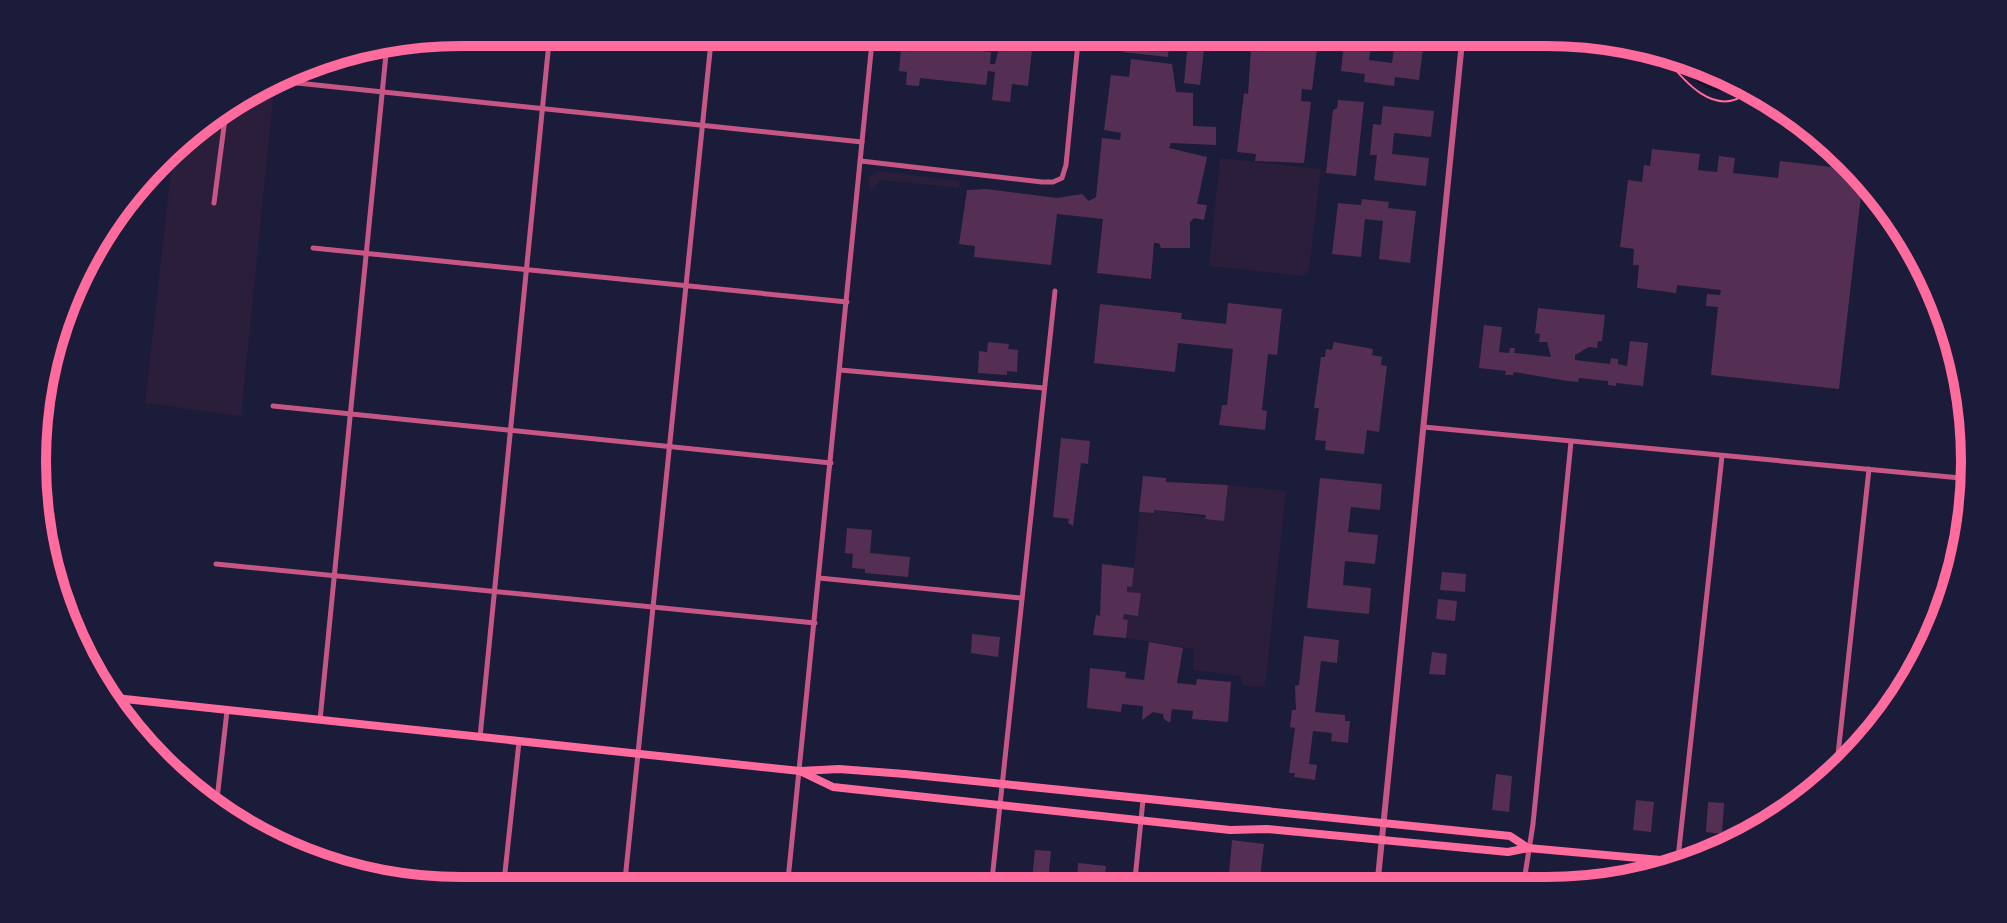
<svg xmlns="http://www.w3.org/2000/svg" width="2007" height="923" font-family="Bitter,serif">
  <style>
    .green { fill: #2a1e3b }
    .water { fill: #12122b }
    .building { fill: #542f53 }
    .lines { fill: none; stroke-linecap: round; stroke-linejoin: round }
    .path { stroke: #ff6b9d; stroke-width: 2 }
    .minor { stroke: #c65784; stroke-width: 5 }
    .tertiary { stroke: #c65784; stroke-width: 6 }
    .primary { stroke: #ff6b9d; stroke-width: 8 }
    .rim { fill: none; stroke: #ff6b9d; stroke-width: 10 }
  </style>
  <rect width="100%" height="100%" fill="#1b1b3a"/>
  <g class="green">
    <path d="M273,98L241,416L145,403L174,144L248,99Z"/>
    <path d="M1220,158L1321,169L1309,270L1303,276L1209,266Z"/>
    <path d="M879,171L960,181L959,188L880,180L874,188H869L868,178Z"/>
    <path d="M1228,485L1286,491L1265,687L1244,686L1240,676L1193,670L1194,649L1126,638L1128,620L1123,619L1124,614L1138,615L1141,593L1127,592V586H1132L1139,512L1153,513L1154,510L1224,520Z"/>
  </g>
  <path class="water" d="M1675,58L1709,65L1739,84C1714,104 1689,77 1675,58Z"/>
  <g class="building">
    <path d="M910,32L931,34L930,45L991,52L990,64H995L1003,32H1034L1028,86L1012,84L1010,102L992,100L995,72L988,71L986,85L920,78L919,86L906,85L907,72L899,71L901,47H909Z"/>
    <path d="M1126,32H1170L1168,57L1123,52Z"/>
    <path d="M1189,32H1206L1200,85L1184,83Z"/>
    <path d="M1252,32H1319L1312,90L1302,89L1301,101L1311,102L1304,163L1255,161L1256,154L1237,152L1244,93L1248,94Z"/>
    <path d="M1345,32H1373L1369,60L1392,63L1396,32H1425L1419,80L1395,77L1394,86L1364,82L1365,74L1341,71Z"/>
    <path d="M1131,59L1172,64L1176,92L1193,93V126L1216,127V145L1171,143L1169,148L1207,157L1197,204L1207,205L1204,220L1194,218L1190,222V248H1161L1159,243H1154L1151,279L1097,273L1103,219L1057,214L1051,265L974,257L975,246L959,244L967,190L986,189L1057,198L1082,194L1089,201L1096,197L1102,138L1120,140L1121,133L1104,130L1111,75L1129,77Z"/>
    <path d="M1338,100L1364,102L1356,176L1326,173L1333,110L1337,108Z"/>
    <path d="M1383,106L1434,111L1431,137L1394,133L1392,154L1429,158L1426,186L1374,180L1377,155H1370L1373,124L1381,125Z"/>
    <path d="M1652,149L1700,154L1698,170L1717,172L1719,156L1735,158L1733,173L1778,178L1780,161L1857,170L1863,178L1839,389L1711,375L1718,307L1706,306L1707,294L1720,295L1721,290L1677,285L1676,293L1637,288L1639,265H1633L1634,249L1620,247L1628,180L1642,182L1644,165L1650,166Z"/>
    <path d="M1362,199L1389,202L1388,208L1416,211L1410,263L1379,259L1383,221L1365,219L1361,257L1332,254L1338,203L1361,205Z"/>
    <path d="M1228,303L1282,309L1277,355L1268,354L1262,410L1267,411L1265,430L1219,425L1222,405H1227L1233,349L1178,343L1175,372L1094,363L1100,304L1182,313L1181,319L1226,324Z"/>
    <path d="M1538,308L1605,315L1602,341H1598L1597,348L1589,347L1575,355V360L1610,364L1611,358L1618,359V364L1627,366L1630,341L1648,343L1643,386L1616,383V386L1608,385V381L1579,378L1578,382L1568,381L1514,372L1513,375H1505L1506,371L1479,368L1484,325L1502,327L1499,352L1509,353L1510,348H1515L1514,353L1551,357L1547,342H1539L1540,334L1535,333Z"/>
    <path d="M988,342L1009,344L1008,349L1018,350L1017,372L1007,371V375L978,373L979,351L987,352Z"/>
    <path d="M1334,342L1373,349L1372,355L1382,357L1381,365L1387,366L1379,432L1367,430L1364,454L1325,450L1326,441L1315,440L1319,408H1314L1321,357H1325L1326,349L1332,350Z"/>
    <path d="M1061,438L1090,441L1088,464L1081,463L1073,526L1068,523L1069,519L1053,517Z"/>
    <path d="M1143,476L1166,478V482L1228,485L1224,521L1205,519L1206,515L1154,510V513L1139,512Z"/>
    <path d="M1320,478L1382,484L1380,510L1351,507L1348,532L1378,535L1375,564L1345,561L1343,585L1371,588L1369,614L1307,608Z"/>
    <path d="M847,528L872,530L870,553L910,557L908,577L865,573V569L852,568L853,554L845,553Z"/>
    <path d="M1102,564L1134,568L1132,587L1127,586V592L1141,593L1138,616L1124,614L1123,619L1128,620L1126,638L1093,635L1096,615L1100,616Z"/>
    <path d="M1442,572L1466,574L1465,592L1440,590Z"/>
    <path d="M1438,599L1457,601L1455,621L1436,619Z"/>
    <path d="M972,634L1000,637L998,657L971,653Z"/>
    <path d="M1304,636L1339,640L1337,663L1321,661L1315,712L1345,715V721H1350L1348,743L1331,741L1332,733L1313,731L1309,764L1317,765L1315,780L1294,777L1295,773H1289L1295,728L1290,727L1292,710H1296L1295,686L1299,685Z"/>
    <path d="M1149,642L1183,648L1177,683L1196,685L1197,679L1231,682L1228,722L1192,719L1193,711L1172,709L1170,723L1164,719L1163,714L1153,712L1142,720L1143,706L1122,704L1121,712L1087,708L1090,668L1126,672L1125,678L1144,680Z"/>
    <path d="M1432,652L1447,654L1445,675L1429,674Z"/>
    <path d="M1496,774L1512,776L1509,812L1492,810Z"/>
    <path d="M1636,800L1654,802L1651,832L1633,830Z"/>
    <path d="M1708,802L1724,803L1722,834L1706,832Z"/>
    <path d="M1232,840L1264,844L1260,878L1229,874Z"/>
    <path d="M1035,850L1051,851L1048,882L1032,880Z"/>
    <path d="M1078,863L1106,866L1104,884L1077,882Z"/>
    <path d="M1440,873L1452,874L1451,888H1426L1427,878L1440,879Z"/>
  </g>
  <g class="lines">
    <path class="path" d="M1664,56C1682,79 1716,121 1749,91"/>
    <g class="minor">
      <path d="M278,81L862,142"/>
      <path d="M861,161L1042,182H1053L1062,178L1066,165L1079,32"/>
      <path d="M214,203L226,111"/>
      <path d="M313,248L847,302"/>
      <path d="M94,264L98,237"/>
      <path d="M840,370L1044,388"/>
      <path d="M273,406L831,463"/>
      <path d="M1424,427L1971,479"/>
      <path d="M216,564L815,623"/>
      <path d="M819,578L1021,598"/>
      <path d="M121,714L123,700"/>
      <path d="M320,720L387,44"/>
      <path d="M480,737L550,32"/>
      <path d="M1836,773L1869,469"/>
      <path d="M216,808L227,711"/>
      <path d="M1677,867L1722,456"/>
      <path d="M353,869L382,872"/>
      <path d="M1523,888L1533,824L1571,442"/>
      <path d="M991,889L1055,291"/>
      <path d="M1134,889L1143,800"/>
      <path d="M624,890L712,32"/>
      <path d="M787,890L873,32"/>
      <path d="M503,891L519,742"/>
    </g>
    <path class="tertiary" d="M1377,888L1463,32"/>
    <g class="primary">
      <path d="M106,697L800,771L839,769L905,774L1510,836L1528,848"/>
      <path d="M802,772L833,787L1230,830L1267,829L1508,852L1528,848L1694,863"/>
    </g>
  </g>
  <path d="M0 0H2007V923H0ZM461 46H1546A415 415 0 0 1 1961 461V462A415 415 0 0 1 1546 877H461A415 415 0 0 1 46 462V461A415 415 0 0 1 461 46Z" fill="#1b1b3a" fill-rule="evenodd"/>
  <path class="rim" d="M461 46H1546A415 415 0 0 1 1961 461V462A415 415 0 0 1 1546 877H461A415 415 0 0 1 46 462V461A415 415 0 0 1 461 46Z"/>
</svg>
